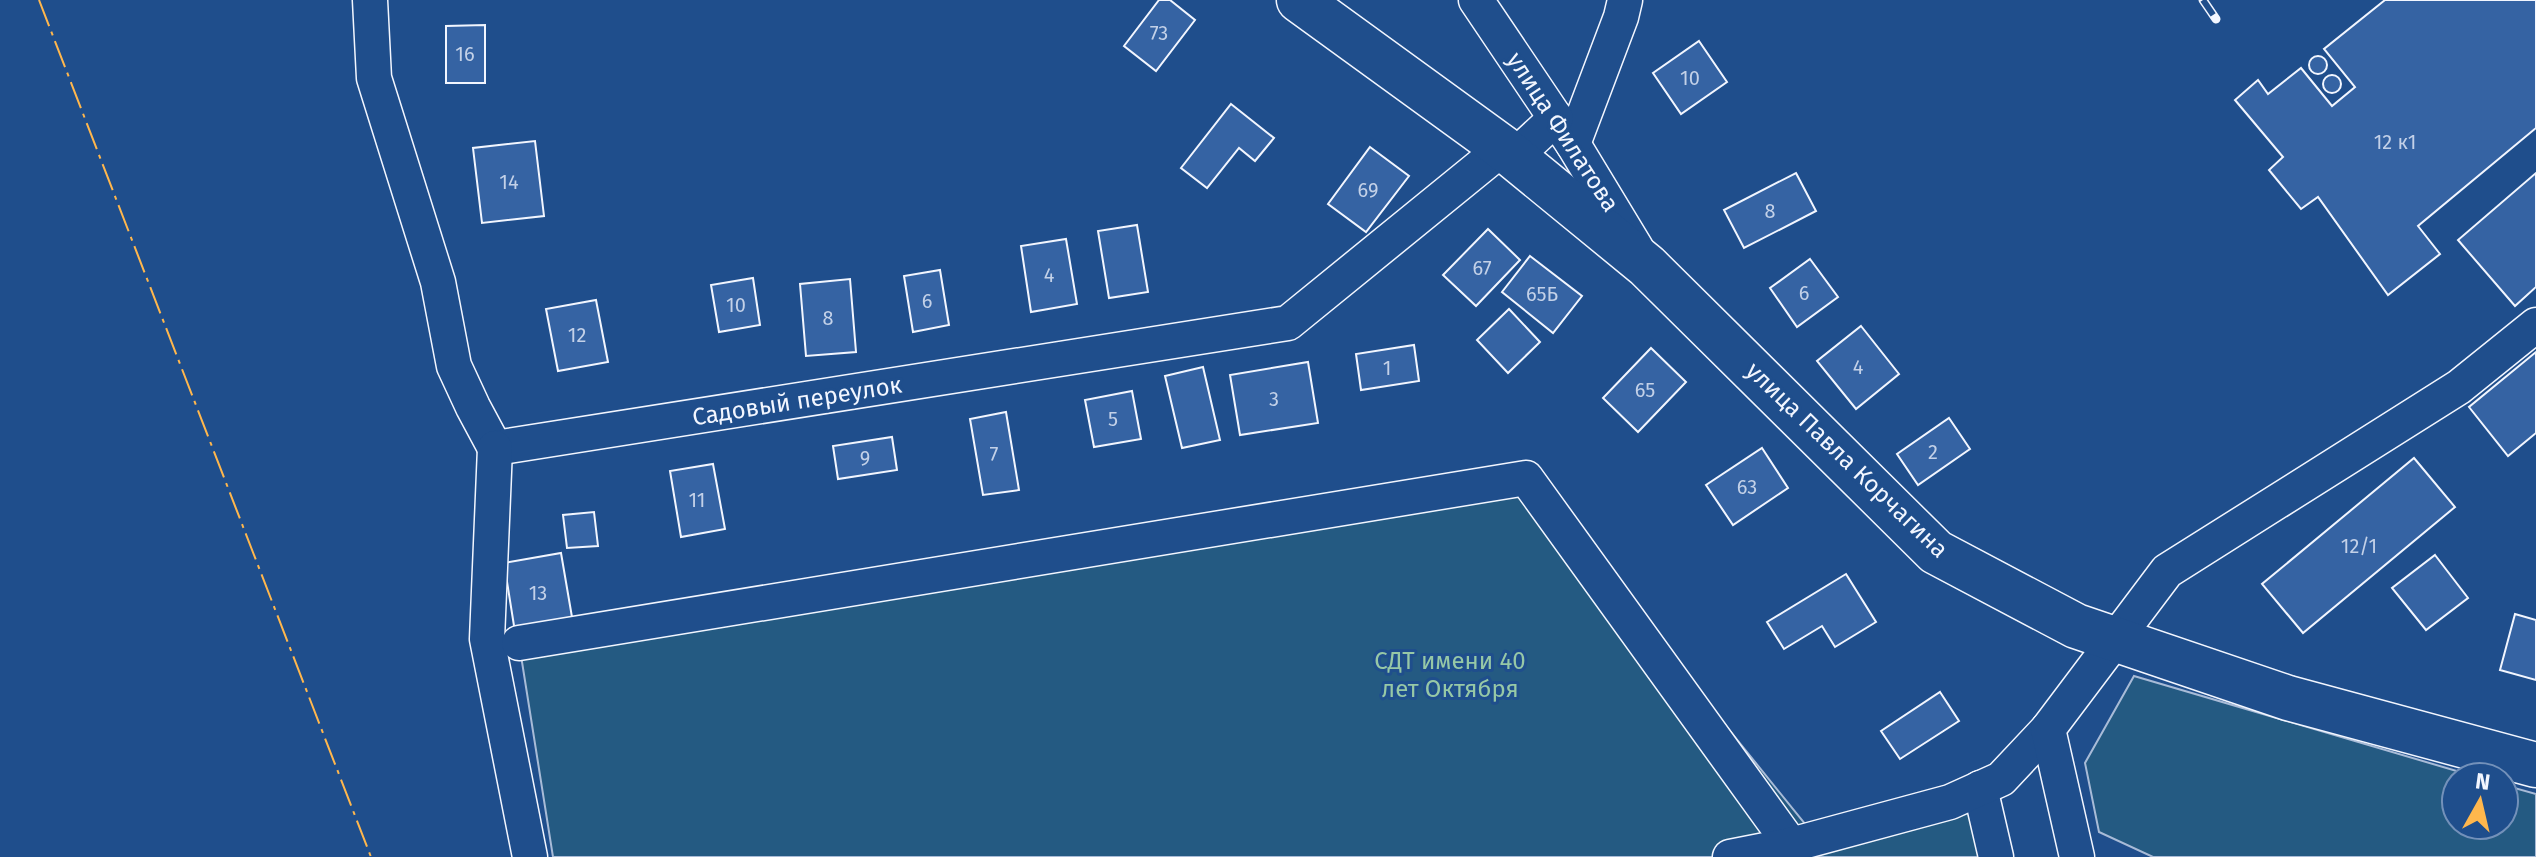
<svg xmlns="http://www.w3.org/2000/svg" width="2536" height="857" font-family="'Fira Sans',sans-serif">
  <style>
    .green { fill: #245a82; stroke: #a8bbd7; stroke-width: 2 }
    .building { fill: #3563a3; stroke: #f2f6ff; stroke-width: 2 }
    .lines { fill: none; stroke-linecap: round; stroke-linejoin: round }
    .minor-casing { stroke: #f2f6ff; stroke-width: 37 }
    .major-casing { stroke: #f2f6ff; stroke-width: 47 }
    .minor { stroke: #1f4e8c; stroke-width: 34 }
    .major { stroke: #1f4e8c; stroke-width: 44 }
    .rail-casing { stroke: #f2f6ff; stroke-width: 9 }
    .rail { stroke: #1f4e8c; stroke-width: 6; stroke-dasharray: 18; stroke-linecap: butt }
    .power { stroke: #ffb74d; stroke-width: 2; stroke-dasharray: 28 6 4 6; stroke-linecap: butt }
    .labels { text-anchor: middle; stroke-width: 6; stroke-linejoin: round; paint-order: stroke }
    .number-label { font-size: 20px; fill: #c3d1e8 }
    .street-label { font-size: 24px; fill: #f2f6ff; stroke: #1f4e8c }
    .park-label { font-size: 24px; fill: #97c8a6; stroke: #1f4e8c }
  </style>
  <rect width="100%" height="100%" fill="#1f4e8c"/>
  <g class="green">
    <path d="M1526,478L1805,824L1975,782L1992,857H553L519,643Z"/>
    <path d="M2134,676L2477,777H2456V825H2504V785L2536,794V857H2153L2099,832L2085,763Z"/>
  </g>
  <g class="building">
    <path d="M1159,0H1170L1195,20L1156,71L1124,46Z"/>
    <path d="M2385,0H2536V128L2418,226L2440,254L2388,295L2318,197L2301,209L2269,170L2283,157L2235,100L2258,80L2268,94L2301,68L2332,106L2355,87L2324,49Z"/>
    <path d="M485,25V83H446V26Z"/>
    <path d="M1699,41L1727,82L1681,114L1653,73Z"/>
    <circle cx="2318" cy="65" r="9"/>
    <circle cx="2332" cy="84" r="9"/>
    <path d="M1231,104L1274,138L1255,161L1239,148L1207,188L1181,168Z"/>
    <path d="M535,141L544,216L482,223L473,148Z"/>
    <path d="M1370,147L1409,176L1366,232L1328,204Z"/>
    <path d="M1796,173L1816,211L1744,248L1724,210Z"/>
    <path d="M2536,173V287L2515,306L2458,240Z"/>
    <path d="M1137,225L1148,292L1109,298L1098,231Z"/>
    <path d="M1488,229L1520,260L1476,306L1443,275Z"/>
    <path d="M1066,239L1077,304L1031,312L1021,246Z"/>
    <path d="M1530,256L1582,296L1553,333L1502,292Z"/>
    <path d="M1810,259L1838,297L1797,327L1770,288Z"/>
    <path d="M940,270L949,325L913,332L904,276Z"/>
    <path d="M753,278L760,325L719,332L711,285Z"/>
    <path d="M850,279L856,352L806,356L800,284Z"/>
    <path d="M596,300L608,362L558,371L546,309Z"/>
    <path d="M1509,309L1540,342L1508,373L1477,340Z"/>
    <path d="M1861,326L1899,374L1856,409L1817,361Z"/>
    <path d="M1414,345L1419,381L1361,390L1356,354Z"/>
    <path d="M1651,348L1686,382L1638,432L1603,398Z"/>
    <path d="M2536,352V433L2508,456L2469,407Z"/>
    <path d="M1308,362L1318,423L1240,435L1230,375Z"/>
    <path d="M1203,367L1220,440L1182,448L1165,376Z"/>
    <path d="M1132,391L1141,439L1094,447L1085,400Z"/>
    <path d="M1006,412L1019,490L983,495L970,419Z"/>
    <path d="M1949,418L1970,449L1918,485L1897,454Z"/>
    <path d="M892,437L897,470L838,479L833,446Z"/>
    <path d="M1762,448L1788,488L1733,525L1706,485Z"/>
    <path d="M2414,458L2455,507L2303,633L2262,584Z"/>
    <path d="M713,464L725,529L681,537L670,471Z"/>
    <path d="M594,512L598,546L567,548L563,515Z"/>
    <path d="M561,553L573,623L515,632L504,563Z"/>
    <path d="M2435,555L2468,598L2426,630L2392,588Z"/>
    <path d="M1846,574L1876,622L1835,647L1822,626L1784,649L1767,622Z"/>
    <path d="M2515,614L2536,620V680L2500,670Z"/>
    <path d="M1940,692L1959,721L1900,759L1881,731Z"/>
  </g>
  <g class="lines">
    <defs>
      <g id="minor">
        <path d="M370,0L374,78L438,282L454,366L473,407L495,448"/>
        <path d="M1476,0L1573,144L1636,248"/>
        <path d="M1573,144L1621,17L1625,0"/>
        <path d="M1514,157L1556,118"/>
        <path d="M495,448L1288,323L1503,148"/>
        <path d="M495,448L487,639L530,857"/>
        <path d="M519,643L1526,478L1791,845"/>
        <path d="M1980,788L1996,857"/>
        <path d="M1730,857L1791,845L1950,802L2001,779L2048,729"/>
        <path d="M2077,857L2048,729L2167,571L2459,387L2536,325"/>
      </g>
      <path id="major" d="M1299,0L1503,148L1647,266L1936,552L2076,626L2288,698L2536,765"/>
    </defs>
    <use href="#minor" class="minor-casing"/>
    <use href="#major" class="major-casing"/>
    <use href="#minor" class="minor"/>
    <use href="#major" class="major"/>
    <defs>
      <path id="rail" d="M2203,0L2216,19"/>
    </defs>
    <use href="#rail" class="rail-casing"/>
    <use href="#rail" class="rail"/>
    <path class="power" d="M39,0L371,857"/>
  </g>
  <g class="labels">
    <g class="number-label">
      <text x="1159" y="40">73</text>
      <text x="465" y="61">16</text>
      <text x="1690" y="85">10</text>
      <text x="2395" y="149">12 к1</text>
      <text x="509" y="189">14</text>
      <text x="1368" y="197">69</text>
      <text x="1770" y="218">8</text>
      <text x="1482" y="275">67</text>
      <text x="1049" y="282">4</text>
      <text x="1804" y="300">6</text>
      <text x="1542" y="301">65Б</text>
      <text x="927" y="308">6</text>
      <text x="736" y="312">10</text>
      <text x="828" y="325">8</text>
      <text x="577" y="342">12</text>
      <text x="1858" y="374">4</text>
      <text x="1387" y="375">1</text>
      <text x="1645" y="397">65</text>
      <text x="1274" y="406">3</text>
      <text x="1113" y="426">5</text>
      <text x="1933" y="459">2</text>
      <text x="994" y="461">7</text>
      <text x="865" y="465">9</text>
      <text x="1747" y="494">63</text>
      <text x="697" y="507">11</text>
      <text x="2359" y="553">12/1</text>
      <text x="538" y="600">13</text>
    </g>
    <g class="street-label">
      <text transform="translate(1563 132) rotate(57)" y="8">улица Филатова</text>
      <text transform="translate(797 401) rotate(-9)" y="8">Садовый переулок</text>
      <text transform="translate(1847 460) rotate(44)" y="8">улица Павла Корчагина</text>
    </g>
    <g class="park-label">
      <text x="1450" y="669">СДТ имени 40<tspan x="1450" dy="28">лет Октября</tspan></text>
    </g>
  </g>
  <g transform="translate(2480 801) rotate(8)"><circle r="38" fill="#1f4e8c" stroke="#7391ba" stroke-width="2"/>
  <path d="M0-6L14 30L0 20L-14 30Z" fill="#ffb74d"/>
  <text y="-12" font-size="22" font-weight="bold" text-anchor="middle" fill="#f2f6ff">N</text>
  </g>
</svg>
